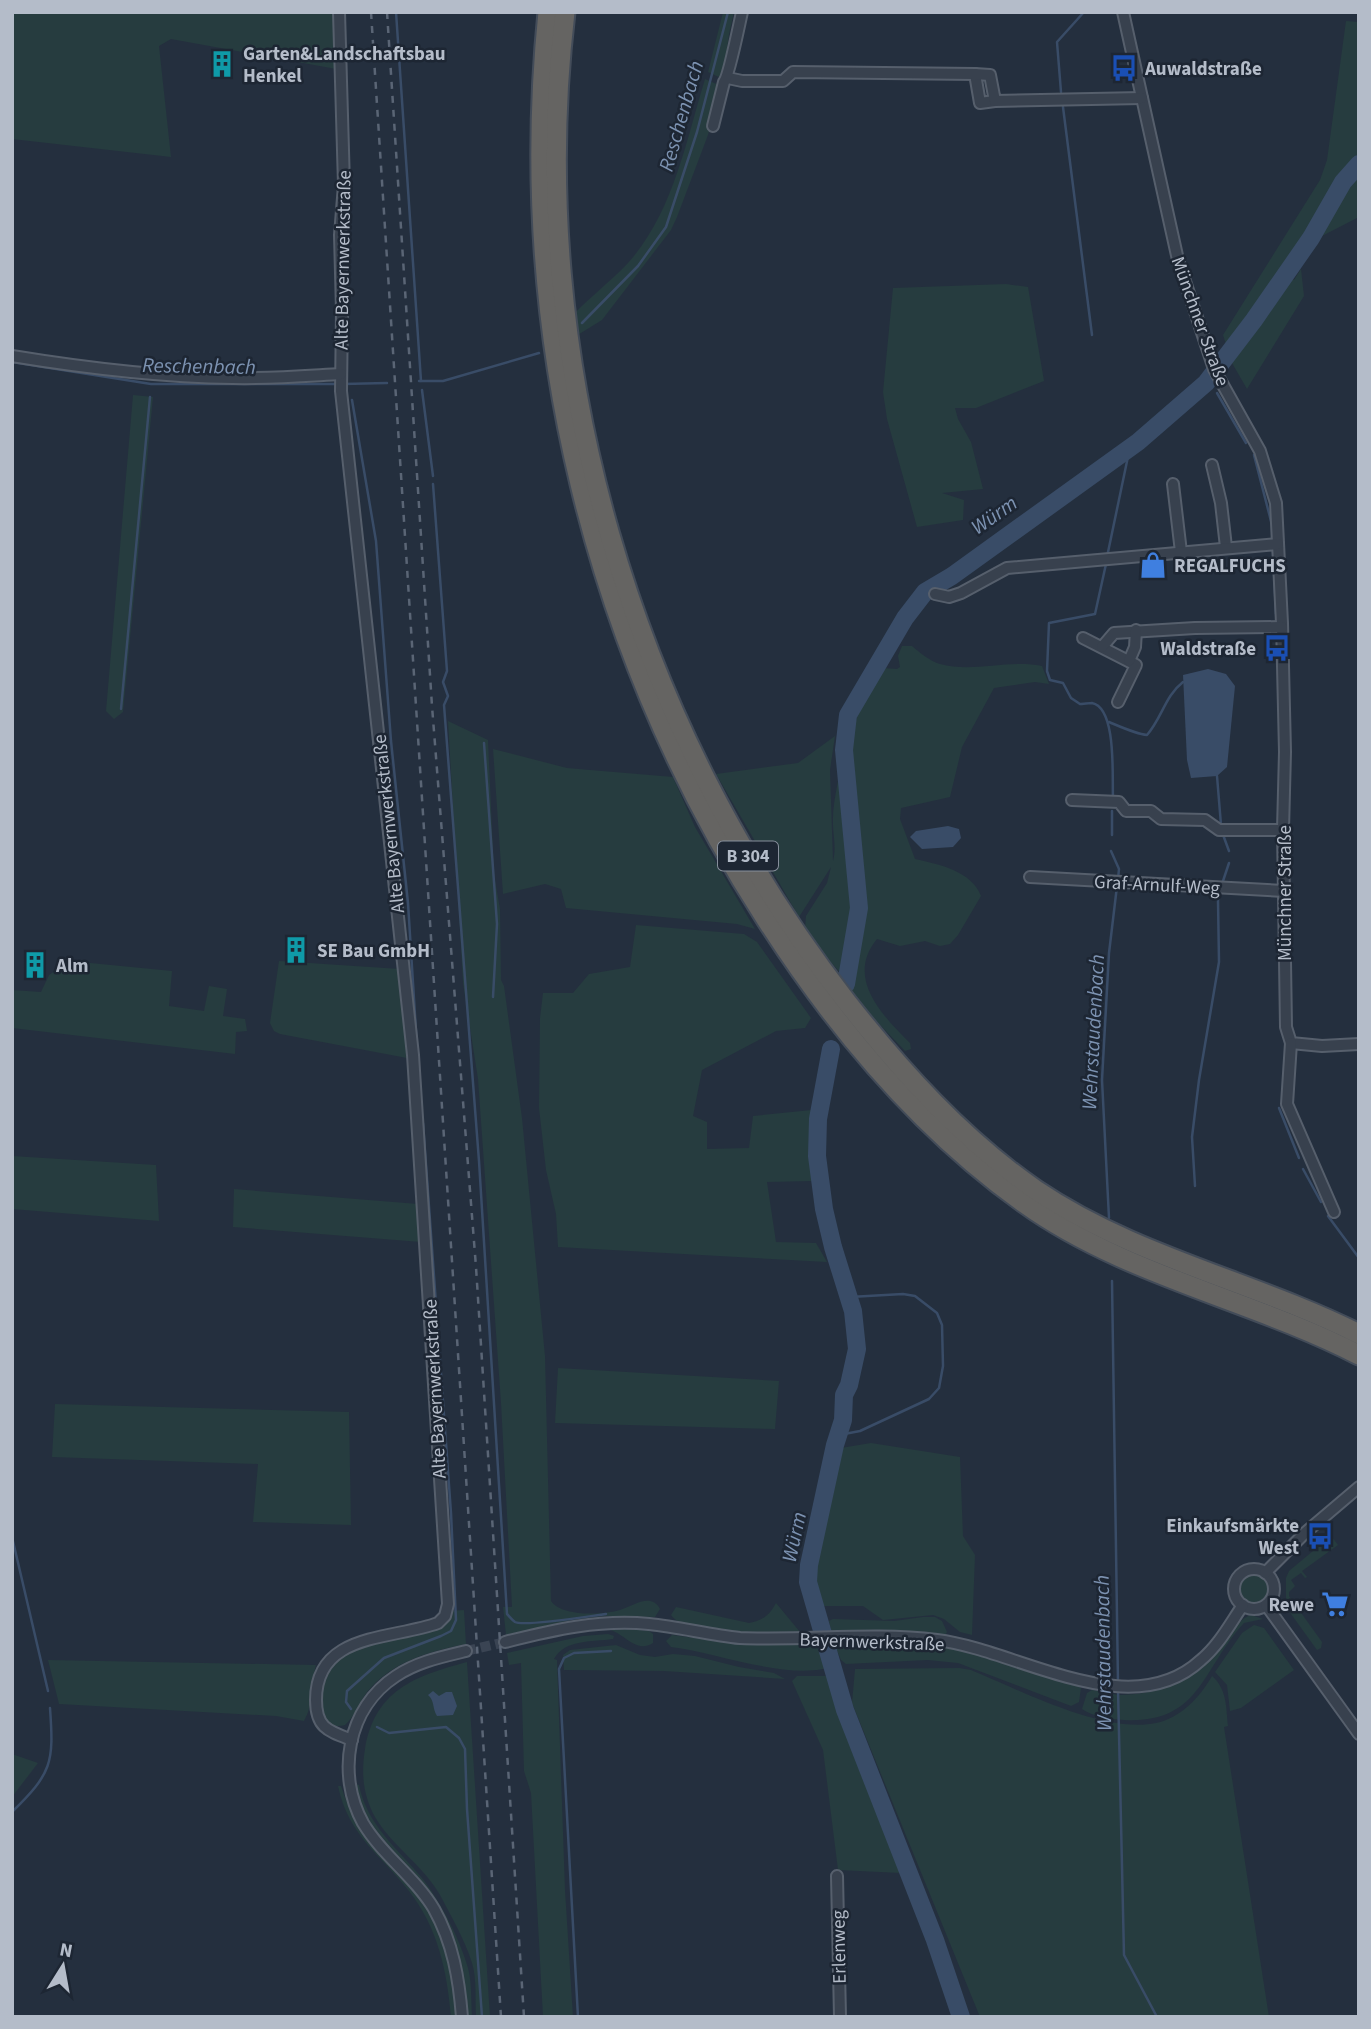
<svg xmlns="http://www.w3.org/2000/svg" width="1371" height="2029" font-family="'Source Sans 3',sans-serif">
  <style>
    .green { fill: #263c3f }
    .water { fill: #394c67 }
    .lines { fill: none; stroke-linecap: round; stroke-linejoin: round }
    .stream { stroke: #394c67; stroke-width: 2.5 }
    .river { stroke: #394c67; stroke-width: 18 }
    .minor-tunnel { stroke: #3a4453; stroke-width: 10; stroke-dasharray: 10 5; stroke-linecap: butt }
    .minor-casing { stroke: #565f6c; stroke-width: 14 }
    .trunk-casing { stroke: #434c59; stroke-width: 23 }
    .minor { stroke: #38414e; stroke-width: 10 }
    .trunk { stroke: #656462; stroke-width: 19 }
    .rail { stroke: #5a6575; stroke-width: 2.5; stroke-dasharray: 7 7; stroke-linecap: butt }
    .labels { text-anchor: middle; stroke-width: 5; stroke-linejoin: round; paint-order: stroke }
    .shield { fill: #1d2633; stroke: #878f9c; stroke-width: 2 }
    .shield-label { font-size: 18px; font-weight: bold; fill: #b4bcc9 }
    .poi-label { font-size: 19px; font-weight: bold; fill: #b4bcc9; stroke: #1d2633; text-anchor: start }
    .street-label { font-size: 19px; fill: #b4bcc9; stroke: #1d2633 }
    .water-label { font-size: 21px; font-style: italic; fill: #7c92b1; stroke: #1d2633 }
  </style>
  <rect width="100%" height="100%" fill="#242f3e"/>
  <g class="green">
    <path d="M12,12H334L336,69L171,39L159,46L171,157L12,139Z"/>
    <path d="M723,12H734L729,34L723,79L708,72Z"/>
    <path d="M1346,21L1359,22V217L1322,236L1313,244L1291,278L1294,280L1301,269L1304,296L1247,389L1232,363L1223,335L1320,180L1327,160Z"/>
    <path d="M705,79L721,86L708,135L677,217L671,230L602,320L576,336L573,315C590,297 611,281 628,263C673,213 686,141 705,79Z"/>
    <path d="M1006,284L1028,287L1044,381L976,408H955L958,419L971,442L983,489L942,493L964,500L963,520L917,527L887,419L883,392L893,288Z"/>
    <path d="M133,395L153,397L123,712L114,719L106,711Z"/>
    <path d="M902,646H912C920,653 930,661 940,664C973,673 1009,659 1042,666L1049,684L1035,682L994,688L962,747L950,797L901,808L900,819L915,859C938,864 972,871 981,896L958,935L950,944L940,946L925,941L900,946L877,939C845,978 882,1015 910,1043L911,1049L905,1051L857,1001L838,970L810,941L805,928L806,916L827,883L831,867L799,917L716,774L798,763L835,736L830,770L833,861C837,846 832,832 833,817C834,783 858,691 882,668L897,669L900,667L898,656Z"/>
    <path d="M448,721L488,740L494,874L500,909L501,980L504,986L522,1118L545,1356L551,1601C562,1617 603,1615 620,1610C633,1606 651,1592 660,1609L655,1617L604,1616L572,1620L506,1635L503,1607H512L501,1403L478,1079L463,983Z"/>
    <path d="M493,749L567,768L673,777L695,827L755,929L737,924L566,908L561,889L545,884L503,894Z"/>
    <path d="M636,925L744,934L757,942L811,1018L805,1028L776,1031L702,1070L693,1116L707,1122V1149L749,1148L753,1116L812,1110V1181L767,1182L776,1242L816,1243L827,1262L558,1247L556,1214L546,1170L539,1108L540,1018L543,993H573L589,974L630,967Z"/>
    <path d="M70,961L172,971L169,1006L204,1011L209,986L227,989L223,1016L245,1019L247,1031L236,1032L235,1054L12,1028V990L41,992L49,975Z"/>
    <path d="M279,961L400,969L407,1058L280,1034L274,1031L270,1023Z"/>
    <path d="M12,1156L156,1165L159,1221L12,1209Z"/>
    <path d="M234,1189L418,1204L421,1242L233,1227Z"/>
    <path d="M558,1368L779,1381L775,1429L555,1423Z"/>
    <path d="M55,1404L349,1412L351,1525L253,1522L258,1464L52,1457Z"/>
    <path d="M871,1443L960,1457L963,1536L975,1555L972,1635L960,1632L944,1619L933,1615L883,1620L863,1606H821L814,1581L817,1550L841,1448Z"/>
    <path d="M1331,1536L1338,1545L1302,1571L1307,1577L1305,1578L1301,1573L1291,1580L1295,1586L1289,1592V1596L1322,1642L1321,1648L1317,1650L1286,1607V1578L1289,1571Z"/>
    <circle cx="1254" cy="1589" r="15"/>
    <path d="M776,1603L800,1632C773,1633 687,1638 671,1615L676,1607L749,1623C763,1620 769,1616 776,1603Z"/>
    <path d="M464,1610L466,1644C428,1652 393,1661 367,1692C359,1703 355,1716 345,1725C309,1735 320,1673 338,1658C355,1644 384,1640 405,1636C416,1634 434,1633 442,1625C445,1622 448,1615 450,1611Z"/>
    <path d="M1251,1615L1263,1619L1244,1623C1202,1668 1201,1724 1124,1720C1110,1719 1094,1717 1082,1709L1087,1693L1092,1690C1101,1691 1110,1694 1119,1695C1156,1695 1196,1680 1219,1650C1228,1638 1236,1620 1251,1615Z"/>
    <path d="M923,1617H935L942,1621L947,1632L945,1635L939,1636L831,1631L829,1621L833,1619L894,1621Z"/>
    <path d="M1254,1625L1264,1628L1294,1670L1241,1708L1230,1711L1227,1685L1215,1672L1242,1633Z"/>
    <path d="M620,1628L649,1631L653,1634V1643C634,1655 623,1629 604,1629Z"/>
    <path d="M608,1634L614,1636L613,1639C593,1642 565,1639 554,1659L557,1660L565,1890L573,2017H543L531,1793L524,1771L521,1663L509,1665L507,1653L583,1636Z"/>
    <path d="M672,1635L725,1642L830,1645L838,1665C792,1683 720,1653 671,1647L666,1641Z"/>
    <path d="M866,1642L938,1644L963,1649L1067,1680L1081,1688L1079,1702L1071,1706L958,1663L928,1660L846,1664L841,1660L834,1644Z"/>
    <path d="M616,1645L640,1655L655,1657L673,1654L695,1656L739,1667L774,1673L785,1679L664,1671L564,1670L563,1655L570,1650Z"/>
    <path d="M48,1660L316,1665C311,1684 314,1704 304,1721L276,1716L59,1704Z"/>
    <path d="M467,1662L490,2017H476C475,2000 477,1979 472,1963C465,1940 451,1916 440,1895C423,1865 392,1846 375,1817C363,1795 361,1774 365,1749C375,1690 415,1676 467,1662Z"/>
    <path d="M959,1668L971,1670C1020,1690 1103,1734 1156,1723C1181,1718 1200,1697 1212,1676C1227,1689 1226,1707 1228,1726L1224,1727L1269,2017H980L852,1703L855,1669Z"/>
    <path d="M797,1676H827L901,1873L838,1870L823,1750L792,1681Z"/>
    <path d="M12,1754L38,1763L12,1797Z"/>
    <path d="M355,1784L359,1785C367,1825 397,1848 422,1878C440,1901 460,1939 468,1968C472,1983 471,2001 472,2017H466L464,1985L423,1885L372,1826L359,1799Z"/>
    <path d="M338,1786H341C356,1834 386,1852 415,1890C443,1926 454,1972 457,2017H451C447,1971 438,1928 409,1891C381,1855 348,1835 338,1786Z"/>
  </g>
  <g class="water">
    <path d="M1208,669L1226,674L1235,686L1227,767L1217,776L1191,778L1187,760L1183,675Z"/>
    <path d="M948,826L959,829L961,838L953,847L922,849L910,837L916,831Z"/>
    <path d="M433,1691L439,1696L446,1692H452L457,1706L453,1715L437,1716C432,1708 435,1701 428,1695Z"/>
  </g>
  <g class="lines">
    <g class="stream">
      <path d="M396,12L421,381"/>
      <path d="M1061,92L1057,42L1084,12"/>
      <path d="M1063,107L1092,335"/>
      <path d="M582,323L638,266L666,227L697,132L728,12"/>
      <path d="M12,362L151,384H336"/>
      <path d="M1211,376L1212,381"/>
      <path d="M419,381H443L539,353"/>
      <path d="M343,384L387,383"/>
      <path d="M422,390L433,476"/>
      <path d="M1217,393L1246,443"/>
      <path d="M352,400L376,541L391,741L408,903L417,1047"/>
      <path d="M1254,455L1272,525"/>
      <path d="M433,484L447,671L443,682L448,696L444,705L479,1161L507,1614C510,1617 512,1620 515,1622C524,1627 590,1616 606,1614"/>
      <path d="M1273,551L1276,614"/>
      <path d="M1107,557L1130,447"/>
      <path d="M1106,564L1095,614L1049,623L1047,671L1050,680L1063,683L1071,698L1080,704C1082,704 1090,703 1092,703C1117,708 1112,777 1113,798"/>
      <path d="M121,709L150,397"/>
      <path d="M1109,722C1121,727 1136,734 1147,735C1162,718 1165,696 1183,682"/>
      <path d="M484,743L497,924L493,997"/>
      <path d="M1217,776L1221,825"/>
      <path d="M1222,832L1229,851"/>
      <path d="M1112,835V811"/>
      <path d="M1111,851L1119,869L1118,879"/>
      <path d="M1222,884L1229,863"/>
      <path d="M1279,1108L1299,1158"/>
      <path d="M1303,1169L1321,1202"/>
      <path d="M1195,1186L1192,1137L1199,1080L1219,962L1218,900L1220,891"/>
      <path d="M1328,1216L1359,1258"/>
      <path d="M1109,1218L1102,1080L1109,953L1117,886"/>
      <path d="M1112,1281L1118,1683"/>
      <path d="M839,1435L860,1431L929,1399L939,1388L943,1366L942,1325L937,1313L915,1296L903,1294L850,1297"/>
      <path d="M12,1537L48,1691"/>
      <path d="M1118,1689L1124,1955L1157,2017"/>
      <path d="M351,1709L346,1702L347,1691L384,1658L441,1636L451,1631L456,1620L451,1513L423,1123"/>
      <path d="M377,1727L389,1733L446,1727L459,1738L465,1749L467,1809L482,2017"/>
      <path d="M12,1812C52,1773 54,1763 50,1708"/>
      <path d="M578,2017L559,1669L564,1658L574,1653L611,1651"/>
    </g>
    <g class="river">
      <path d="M846,984L859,908L844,750L848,715L905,618L925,592L952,576L1138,442L1206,383L1254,320L1311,238L1343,182L1359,164"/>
      <path d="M831,1049L818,1119L817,1156L824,1209L833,1247L853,1311L857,1349L849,1385L844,1395L843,1420L835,1445L809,1565L808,1582L845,1710L935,1940L961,2017"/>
    </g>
    <path class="minor-tunnel" d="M466,1651L505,1642"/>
    <defs>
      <g id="minor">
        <path d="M339,12L344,185L340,235L342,311L341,391L413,1055L448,1604L445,1616L438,1623C392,1640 316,1632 316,1700C316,1728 328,1731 352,1740"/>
        <path d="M1123,12L1178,260L1214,369L1260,451L1276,503L1282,623L1285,752L1283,830L1286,1027L1291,1043L1322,1046L1359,1044"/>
        <path d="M975,74L980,103L995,101"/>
        <path d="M728,78L742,81H783L793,72L975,74L990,75L995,101L1142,98"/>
        <path d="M713,126L724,82C729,76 739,25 742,12"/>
        <path d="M12,356C85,368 158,377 233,378C268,379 305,376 341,374"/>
        <path d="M1212,465L1221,503L1226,547"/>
        <path d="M1173,484L1181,552"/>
        <path d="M935,594L949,597L961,593L1007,568L1278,544"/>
        <path d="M1083,638L1136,665L1118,702"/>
        <path d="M1102,647L1114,633L1195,628L1282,627"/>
        <path d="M1129,661L1135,647L1136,630"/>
        <path d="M1072,800L1119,802L1126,811H1151L1161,819L1205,820L1219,830H1283"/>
        <path d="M1030,877L1284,891"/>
        <path d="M1291,1043L1287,1104L1334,1212"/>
        <circle cx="1254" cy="1589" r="20"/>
        <path d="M1265,1573L1306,1532L1359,1487"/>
        <path d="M1266,1605L1359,1734"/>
        <path d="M505,1642C553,1630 600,1619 649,1624C680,1627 709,1635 740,1638C805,1641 872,1632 937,1640C1018,1650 1130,1726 1201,1660C1219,1645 1230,1624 1243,1605"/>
        <path d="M837,1876L840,2017"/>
        <path d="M462,2017C459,1979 453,1943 434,1909C415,1877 382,1855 363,1823C336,1774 347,1708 396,1676C417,1662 441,1657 466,1651"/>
      </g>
      <g id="trunk">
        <path d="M548,12C516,330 593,651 766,919C835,1027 919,1128 1024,1203C1124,1275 1250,1299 1359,1355"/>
        <path d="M565,12C524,360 631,725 846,1001C901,1071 962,1139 1036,1190C1135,1257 1253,1281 1359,1334"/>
      </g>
    </defs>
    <use href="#minor" class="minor-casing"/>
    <use href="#trunk" class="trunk-casing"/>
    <use href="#minor" class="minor"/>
    <use href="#trunk" class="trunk"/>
    <g class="rail">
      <path d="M371,12L501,2017"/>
      <path d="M387,12L432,706L476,1267L524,2017"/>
    </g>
  </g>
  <defs>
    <symbol id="building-bare" viewBox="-9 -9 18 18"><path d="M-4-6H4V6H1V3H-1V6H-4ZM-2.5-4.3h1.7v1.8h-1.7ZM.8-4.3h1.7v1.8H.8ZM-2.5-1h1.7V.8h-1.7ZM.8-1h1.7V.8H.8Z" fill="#0f9aa8" stroke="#1d2633" stroke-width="2.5" paint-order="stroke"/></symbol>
    <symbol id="bus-bare" viewBox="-9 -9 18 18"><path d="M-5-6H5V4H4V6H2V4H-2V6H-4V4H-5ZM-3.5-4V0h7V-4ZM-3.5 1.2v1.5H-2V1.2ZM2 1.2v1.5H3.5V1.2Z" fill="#1a4fb4" stroke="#1d2633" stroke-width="2.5" paint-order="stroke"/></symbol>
    <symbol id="shop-bare" viewBox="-9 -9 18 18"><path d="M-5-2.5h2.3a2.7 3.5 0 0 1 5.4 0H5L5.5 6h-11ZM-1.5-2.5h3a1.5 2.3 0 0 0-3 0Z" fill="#3f7fe0" stroke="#1d2633" stroke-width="2.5" paint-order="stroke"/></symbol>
    <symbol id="supermarket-bare" viewBox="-9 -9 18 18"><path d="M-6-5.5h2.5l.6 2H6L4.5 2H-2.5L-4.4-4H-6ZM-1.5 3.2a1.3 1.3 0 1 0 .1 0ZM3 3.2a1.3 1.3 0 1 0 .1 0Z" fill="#3f7fe0" stroke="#1d2633" stroke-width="2.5" paint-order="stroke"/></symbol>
  </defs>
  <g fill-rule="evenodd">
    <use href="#building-bare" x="203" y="45" width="38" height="38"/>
    <use href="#bus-bare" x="1105" y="49" width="38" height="38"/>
    <use href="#shop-bare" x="1134" y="546" width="38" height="38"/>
    <use href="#bus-bare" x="1258" y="629" width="38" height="38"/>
    <use href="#building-bare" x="277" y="931" width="38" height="38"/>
    <use href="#building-bare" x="16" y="946" width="38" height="38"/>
    <use href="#bus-bare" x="1301" y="1517" width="38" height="38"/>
    <use href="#supermarket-bare" x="1316" y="1585" width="38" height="38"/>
  </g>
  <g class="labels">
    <rect class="shield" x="718" y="841.5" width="60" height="29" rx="5"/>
    <g class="shield-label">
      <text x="748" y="862">B 304</text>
    </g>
    <g class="poi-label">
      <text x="243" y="60">Garten&amp;Landschaftsbau<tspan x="243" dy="22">Henkel</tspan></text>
      <text x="1145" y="75">Auwaldstraße</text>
      <text x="1174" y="572">REGALFUCHS</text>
      <text x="1256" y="655" text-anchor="end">Waldstraße</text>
      <text x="317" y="957">SE Bau GmbH</text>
      <text x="56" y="972">Alm</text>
      <text x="1299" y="1532" text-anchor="end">Einkaufsmärkte<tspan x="1299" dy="22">West</tspan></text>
      <text x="1314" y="1611" text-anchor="end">Rewe</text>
    </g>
    <g class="street-label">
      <text transform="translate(342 260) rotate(-89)" y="7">Alte Bayernwerkstraße</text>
      <text transform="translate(1201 321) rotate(70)" y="7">Münchner Straße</text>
      <text transform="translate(388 824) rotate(-96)" y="7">Alte Bayernwerkstraße</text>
      <text transform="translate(1157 884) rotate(3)" y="7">Graf-Arnulf-Weg</text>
      <text transform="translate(1284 893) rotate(-90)" y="7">Münchner Straße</text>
      <text transform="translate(434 1389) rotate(-93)" y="7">Alte Bayernwerkstraße</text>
      <text transform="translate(872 1641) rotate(2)" y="7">Bayernwerkstraße</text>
      <text transform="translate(838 1947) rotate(-91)" y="7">Erlenweg</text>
    </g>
    <g class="water-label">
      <text transform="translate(681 116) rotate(-74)" y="7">Reschenbach</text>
      <text transform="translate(199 366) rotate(1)" y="7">Reschenbach</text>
      <text transform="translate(994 515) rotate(-35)" y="7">Würm</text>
      <text transform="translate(1093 1032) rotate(-87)" y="7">Wehrstaudenbach</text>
      <text transform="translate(794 1537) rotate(-78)" y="7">Würm</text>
      <text transform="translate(1103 1653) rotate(-91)" y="7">Wehrstaudenbach</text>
    </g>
  </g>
  <rect width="1371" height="2029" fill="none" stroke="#b4bcc9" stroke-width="28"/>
  <g transform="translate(63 1966) rotate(11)" stroke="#1d2633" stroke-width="5" paint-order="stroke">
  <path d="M0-5L12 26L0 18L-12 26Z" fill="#b4bcc9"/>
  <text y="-10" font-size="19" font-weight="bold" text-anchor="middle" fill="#b4bcc9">N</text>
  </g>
</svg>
